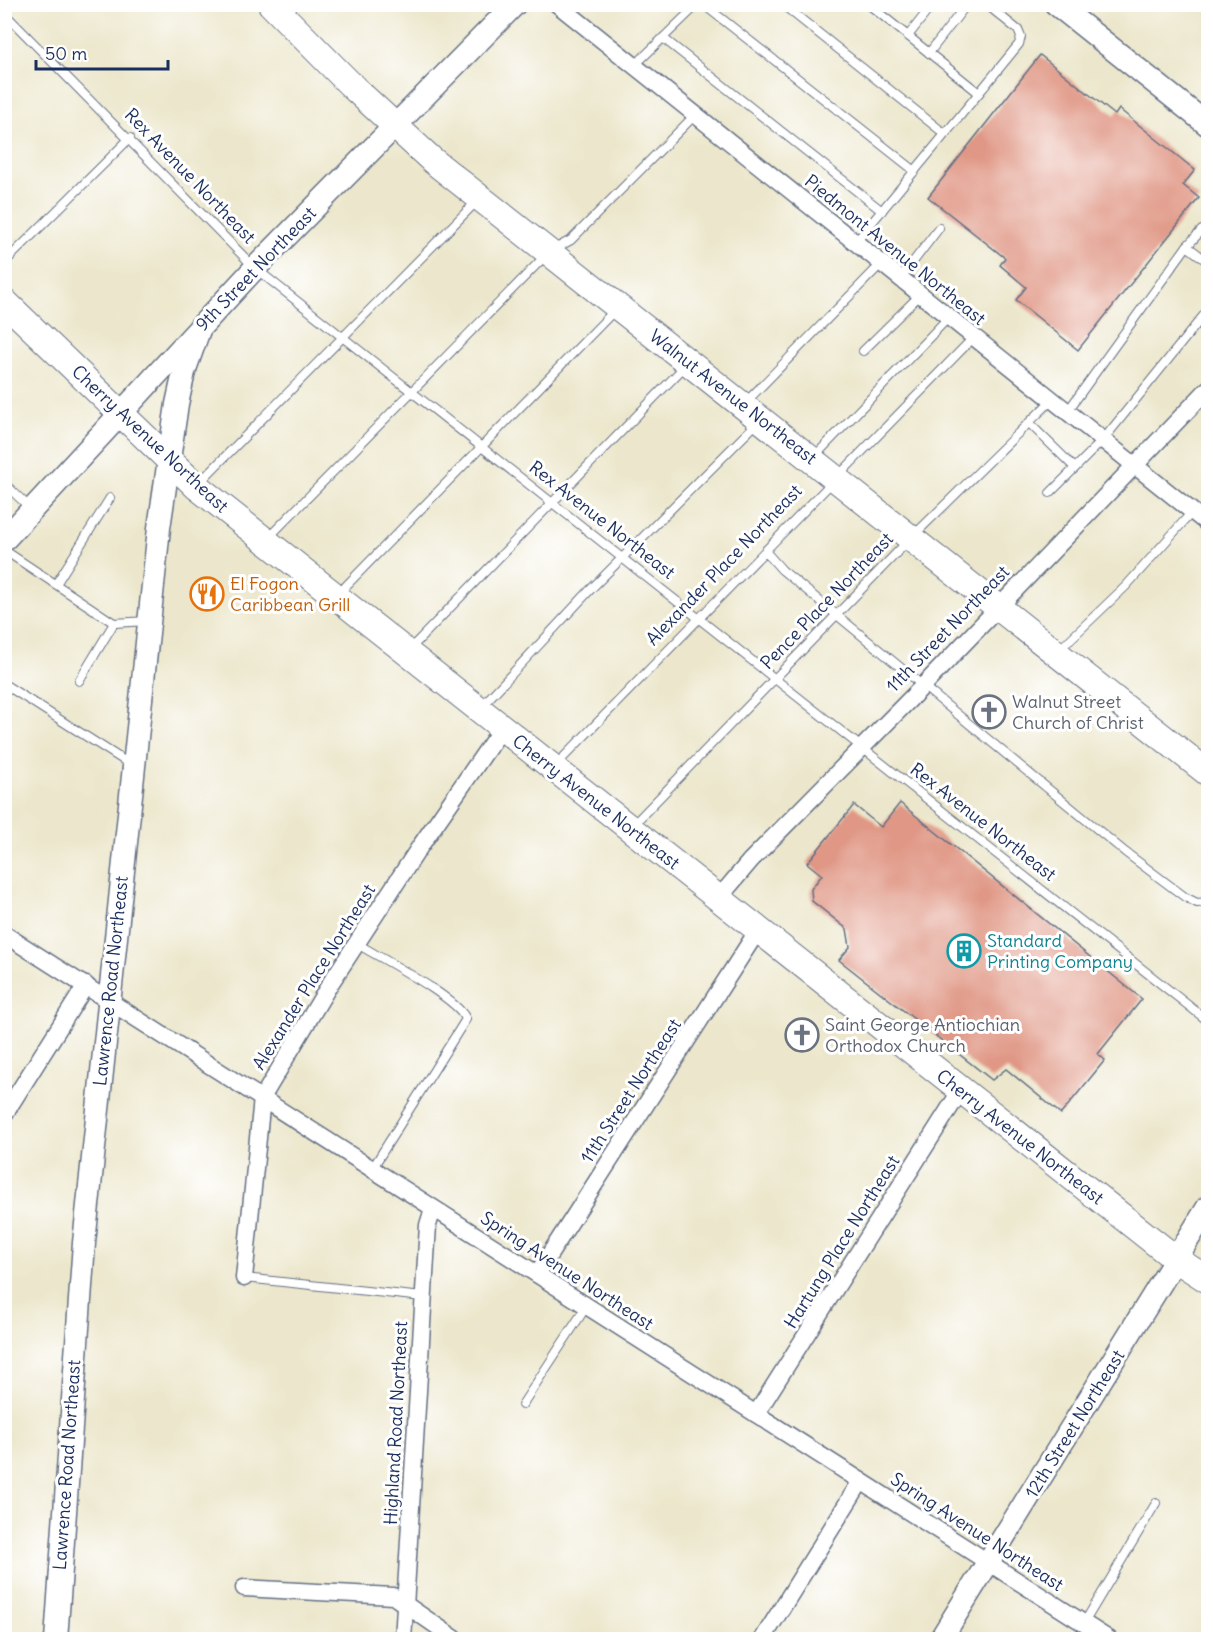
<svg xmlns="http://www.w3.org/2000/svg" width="1213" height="1644" font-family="Delius,sans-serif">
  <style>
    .building { fill: #e09785 }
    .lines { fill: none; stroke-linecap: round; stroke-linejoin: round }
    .lane-casing { stroke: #646f84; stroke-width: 10 }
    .street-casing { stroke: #646f84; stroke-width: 19 }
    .secondary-casing { stroke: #646f84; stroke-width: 25 }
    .primary-casing { stroke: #646f84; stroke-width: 28 }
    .lane { stroke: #fff; stroke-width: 8 }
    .street { stroke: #fff; stroke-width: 16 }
    .secondary { stroke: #fff; stroke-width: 22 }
    .primary { stroke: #fff; stroke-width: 26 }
    .labels { text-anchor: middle; stroke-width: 6; stroke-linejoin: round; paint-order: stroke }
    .street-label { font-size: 18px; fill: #1b2f5e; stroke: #fff }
    .food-label { font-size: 18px; fill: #c56008; stroke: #fff; text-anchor: start }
    .worship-label { font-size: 18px; fill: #5b616d; stroke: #fff; text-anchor: start }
    .culture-label { font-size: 18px; fill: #0d838f; stroke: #fff; text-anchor: start }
  </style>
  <rect width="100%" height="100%" fill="#fff"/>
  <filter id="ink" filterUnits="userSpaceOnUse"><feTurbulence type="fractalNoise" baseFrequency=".0167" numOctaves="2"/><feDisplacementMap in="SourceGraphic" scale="12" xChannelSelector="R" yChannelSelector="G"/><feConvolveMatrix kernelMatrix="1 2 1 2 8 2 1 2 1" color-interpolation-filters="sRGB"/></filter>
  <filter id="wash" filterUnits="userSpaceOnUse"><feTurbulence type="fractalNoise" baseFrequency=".008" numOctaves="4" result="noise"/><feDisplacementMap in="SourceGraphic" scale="24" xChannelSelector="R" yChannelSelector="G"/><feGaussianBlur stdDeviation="1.35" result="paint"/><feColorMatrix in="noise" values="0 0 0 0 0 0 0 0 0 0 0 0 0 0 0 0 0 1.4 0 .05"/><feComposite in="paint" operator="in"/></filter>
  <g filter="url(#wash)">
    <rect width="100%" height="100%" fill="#ece7cc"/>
    <g id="blocks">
      <g class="building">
        <path d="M1040,55L1115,115L1119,109L1195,170L1183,185L1199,198L1078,350L1016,300L1026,287L1000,265L1005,258L928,197Z"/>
        <path d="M900,803L1142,999L1098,1054L1105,1060L1061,1114L1006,1069L992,1080L839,960L850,947L847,929L812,901L811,889L822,875L807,863L854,805L881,827Z"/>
      </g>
    </g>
  </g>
  <g filter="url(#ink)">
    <use href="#blocks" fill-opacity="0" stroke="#646f84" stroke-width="1.5"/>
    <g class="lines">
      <defs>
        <g id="lane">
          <path d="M703,4L915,171"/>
          <path d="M782,4L945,134"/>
          <path d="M868,4L908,36"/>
          <path d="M4,13L255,268L1208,1021"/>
          <path d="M663,38L882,211"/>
          <path d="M929,53L967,4"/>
          <path d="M634,66L698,4"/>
          <path d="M979,93L1019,44L1021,37L1018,30L986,4"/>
          <path d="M855,243L979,93L908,36L933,4"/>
          <path d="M1187,246L1208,262"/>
          <path d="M4,263L130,138"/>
          <path d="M900,279L939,228"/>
          <path d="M863,351L920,295"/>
          <path d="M745,403L881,264"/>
          <path d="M1067,412L1187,246L1202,230L1208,228"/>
          <path d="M1029,423L1075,468"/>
          <path d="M813,458L948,318"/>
          <path d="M4,483L30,508"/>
          <path d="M199,483L478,200"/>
          <path d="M1050,493L1103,440L1208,310"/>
          <path d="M268,538L549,252L571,240L695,115"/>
          <path d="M4,550L114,623L148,621"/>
          <path d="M765,551L782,570L1125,852L1185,897L1197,903L1208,902"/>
          <path d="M56,584L110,498"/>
          <path d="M338,594L616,309"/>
          <path d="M409,650L686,365"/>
          <path d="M1058,651L1126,586L1193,511"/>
          <path d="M79,681L114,623"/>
          <path d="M4,684L131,765"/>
          <path d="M481,707L590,590L759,421"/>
          <path d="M554,767L973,338"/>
          <path d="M631,827L911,538L1052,400"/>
          <path d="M356,943C380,958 457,997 466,1019L372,1169"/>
          <path d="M244,1278L423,1297"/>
          <path d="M522,1405L586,1307"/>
          <path d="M1084,1623L1156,1503"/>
        </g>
        <g id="street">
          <path d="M557,4L1208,524"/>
          <path d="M718,899L751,860L924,685L1208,389"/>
          <path d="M4,934L1110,1640"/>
          <path d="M4,1115L86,985"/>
          <path d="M537,1274L758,930"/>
          <path d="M244,1278L262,1098L330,984L421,845L502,728"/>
          <path d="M756,1414L961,1090"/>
          <path d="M244,1588L393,1596L457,1640"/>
          <path d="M403,1640L428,1225L433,1209"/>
          <path d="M762,1640L861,1481"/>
        </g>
        <g id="secondary">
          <path d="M1056,4L1208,125"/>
          <path d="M4,540L255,268L515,4"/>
          <path d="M56,1640L84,1243L159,528L177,404L184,372L200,327"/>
          <path d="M940,1640L1208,1207"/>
        </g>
        <g id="primary">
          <path d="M271,4L354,88L432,160L1208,773"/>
          <path d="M4,301L196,486L1177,1260L1208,1280"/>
        </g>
      </defs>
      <use href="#lane" class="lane-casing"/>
      <use href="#street" class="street-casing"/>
      <use href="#secondary" class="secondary-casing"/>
      <use href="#primary" class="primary-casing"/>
      <use href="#lane" class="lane"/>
      <use href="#street" class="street"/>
      <use href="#secondary" class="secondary"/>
      <use href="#primary" class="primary"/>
    </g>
  </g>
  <defs>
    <symbol id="restaurant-ring" viewBox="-11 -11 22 22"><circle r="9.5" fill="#fff" stroke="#e8710a" stroke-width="1.5"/><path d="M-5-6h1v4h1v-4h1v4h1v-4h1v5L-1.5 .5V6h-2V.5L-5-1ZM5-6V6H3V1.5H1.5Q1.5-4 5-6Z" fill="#e8710a"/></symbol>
    <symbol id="church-ring" viewBox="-11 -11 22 22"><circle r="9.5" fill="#fff" stroke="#6b7280" stroke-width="1.5"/><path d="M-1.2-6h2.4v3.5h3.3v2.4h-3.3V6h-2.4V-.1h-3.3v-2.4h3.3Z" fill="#6b7280"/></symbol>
    <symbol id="building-ring" viewBox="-11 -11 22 22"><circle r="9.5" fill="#fff" stroke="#0f9aa8" stroke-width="1.5"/><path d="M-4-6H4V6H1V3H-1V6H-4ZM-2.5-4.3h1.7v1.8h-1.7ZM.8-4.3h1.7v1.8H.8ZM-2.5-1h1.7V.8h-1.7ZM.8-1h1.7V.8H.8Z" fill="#0f9aa8"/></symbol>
  </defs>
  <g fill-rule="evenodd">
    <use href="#restaurant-ring" x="188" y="575" width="38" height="38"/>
    <use href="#church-ring" x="970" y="693" width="38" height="38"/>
    <use href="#building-ring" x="945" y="932" width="38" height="38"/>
    <use href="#church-ring" x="783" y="1016" width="38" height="38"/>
  </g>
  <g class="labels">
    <g class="street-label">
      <text transform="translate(190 176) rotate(46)" y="6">Rex Avenue Northeast</text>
      <text transform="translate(895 250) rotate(39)" y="6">Piedmont Avenue Northeast</text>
      <text transform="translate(256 269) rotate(-46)" y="6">9th Street Northeast</text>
      <text transform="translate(733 397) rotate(38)" y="6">Walnut Avenue Northeast</text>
      <text transform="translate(150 439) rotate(43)" y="6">Cherry Avenue Northeast</text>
      <text transform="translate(602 520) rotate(38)" y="6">Rex Avenue Northeast</text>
      <text transform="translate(724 565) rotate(-46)" y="6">Alexander Place Northeast</text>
      <text transform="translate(827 601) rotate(-46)" y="6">Pence Place Northeast</text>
      <text transform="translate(948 629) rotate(-46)" y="6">11th Street Northeast</text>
      <text transform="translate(596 802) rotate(38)" y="6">Cherry Avenue Northeast</text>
      <text transform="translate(983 822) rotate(38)" y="6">Rex Avenue Northeast</text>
      <text transform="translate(314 977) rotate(-58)" y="6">Alexander Place Northeast</text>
      <text transform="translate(111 981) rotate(-84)" y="6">Lawrence Road Northeast</text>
      <text transform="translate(631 1091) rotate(-57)" y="6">11th Street Northeast</text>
      <text transform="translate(1020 1137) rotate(38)" y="6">Cherry Avenue Northeast</text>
      <text transform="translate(842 1242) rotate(-58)" y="6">Hartung Place Northeast</text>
      <text transform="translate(567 1271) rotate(33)" y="6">Spring Avenue Northeast</text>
      <text transform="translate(396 1423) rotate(-87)" y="6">Highland Road Northeast</text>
      <text transform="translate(1075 1424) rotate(-58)" y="6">12th Street Northeast</text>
      <text transform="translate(67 1465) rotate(-86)" y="6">Lawrence Road Northeast</text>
      <text transform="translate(977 1532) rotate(33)" y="6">Spring Avenue Northeast</text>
    </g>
    <g class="food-label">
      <text x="230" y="590">El Fogon<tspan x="230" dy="21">Caribbean Grill</tspan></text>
    </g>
    <g class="worship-label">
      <text x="1012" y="708">Walnut Street<tspan x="1012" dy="21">Church of Christ</tspan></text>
      <text x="825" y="1031">Saint George Antiochian<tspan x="825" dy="21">Orthodox Church</tspan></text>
    </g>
    <g class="culture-label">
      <text x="987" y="947">Standard<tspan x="987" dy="21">Printing Company</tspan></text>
    </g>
  </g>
  <rect width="1213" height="1644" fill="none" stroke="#fff" stroke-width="24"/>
  <path d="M36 60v9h132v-9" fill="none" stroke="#1b2f5e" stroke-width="3"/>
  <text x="45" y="60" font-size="18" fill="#1b2f5e" stroke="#ffffff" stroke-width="4.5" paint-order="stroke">50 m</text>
</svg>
